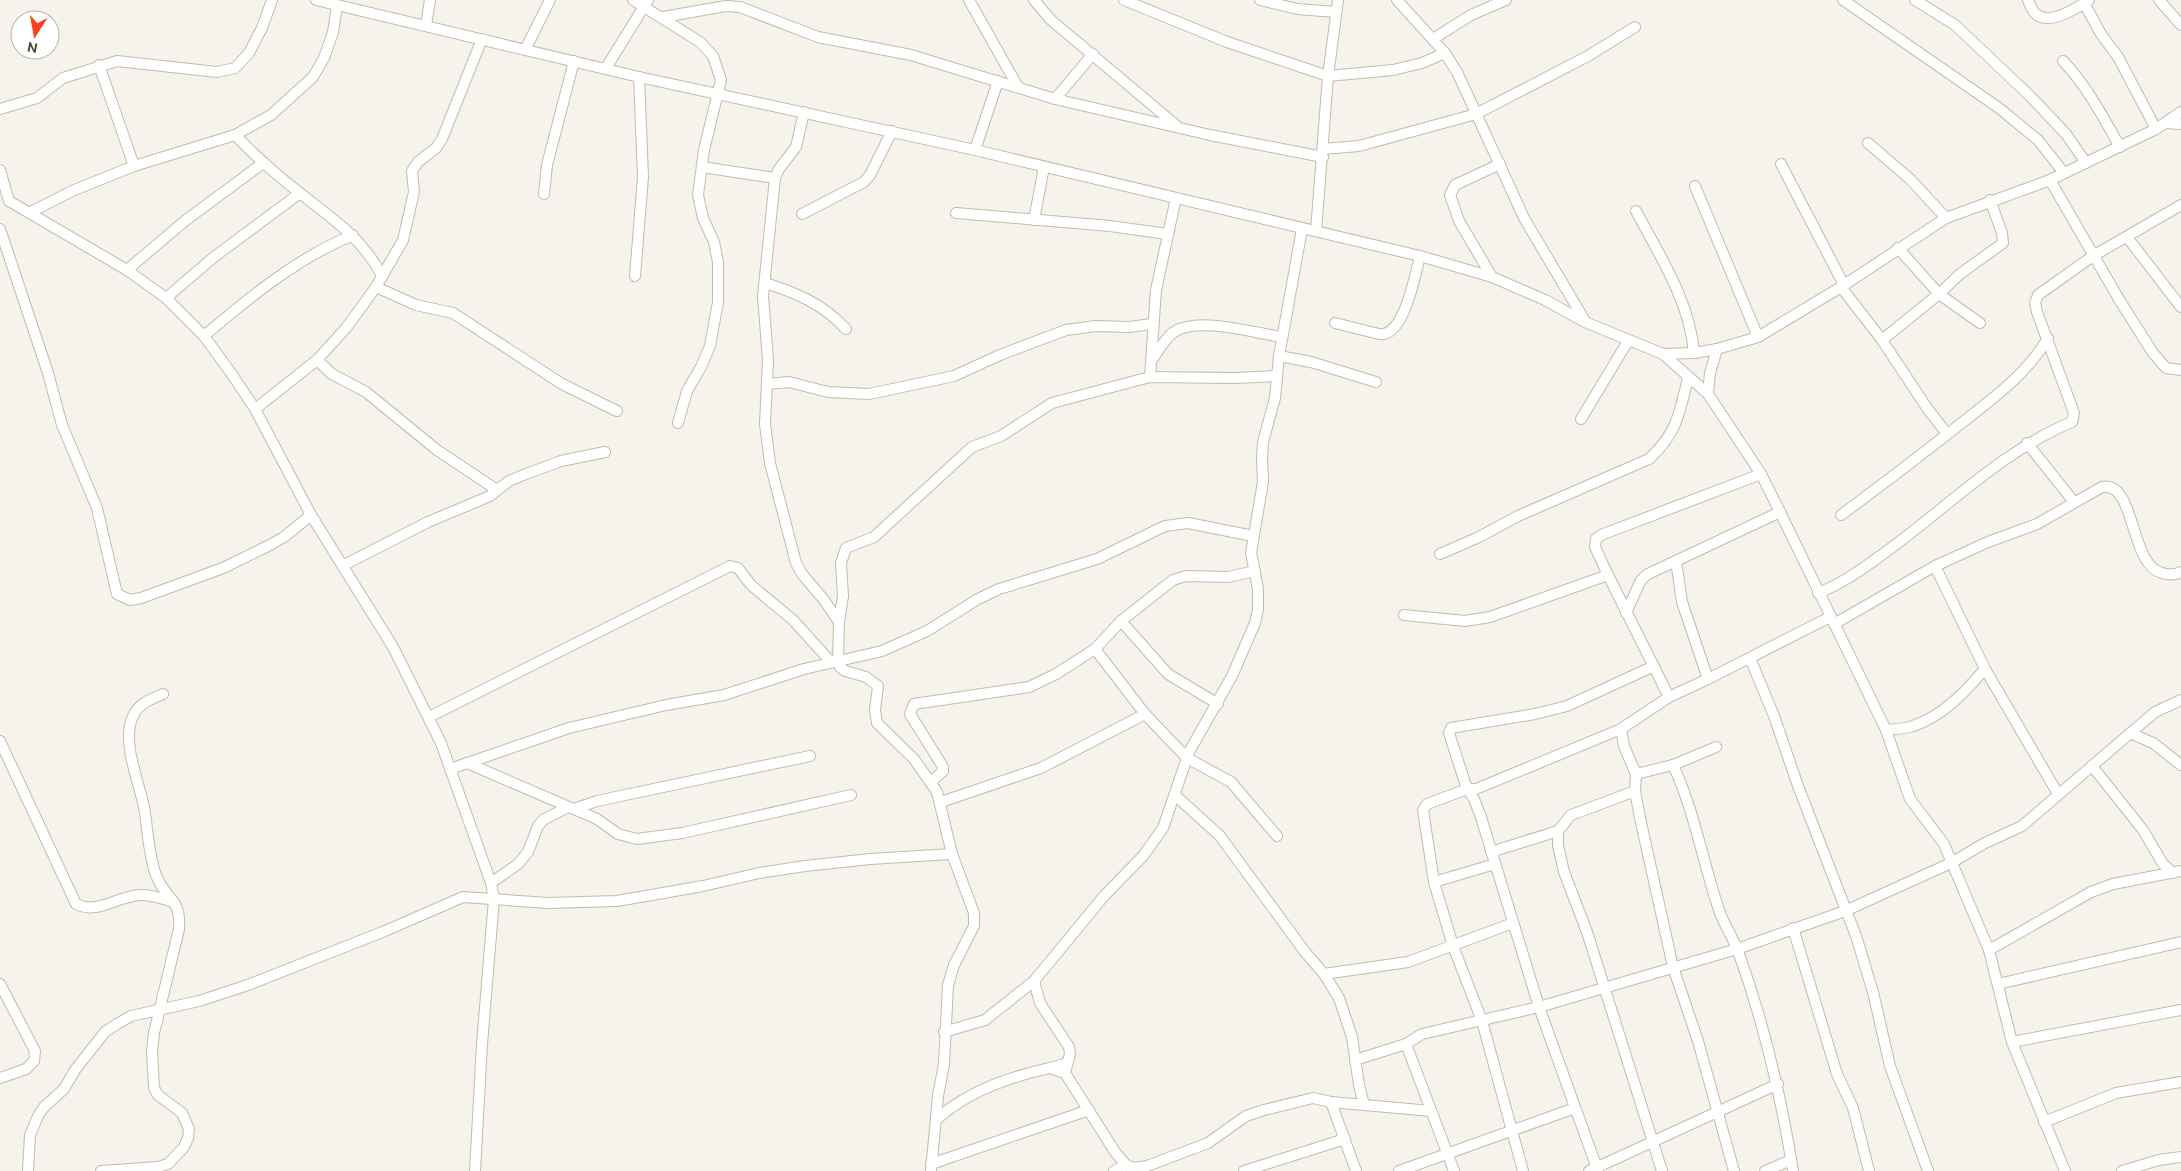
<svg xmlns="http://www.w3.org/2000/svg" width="2181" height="1171" font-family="Ubuntu,sans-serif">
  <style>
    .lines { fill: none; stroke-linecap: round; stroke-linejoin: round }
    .minor-casing { stroke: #c2bbae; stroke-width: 12 }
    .minor { stroke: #fff; stroke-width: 10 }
  </style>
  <rect width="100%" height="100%" fill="#f6f3ec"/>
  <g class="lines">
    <defs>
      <g id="minor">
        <path d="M316,0L639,77L975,150L1420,256L1492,277L1545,300L1585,322L1663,354L1694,353L1717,349L1758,337L1841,287L1946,218L2050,180L2156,129L2181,112"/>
        <path d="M633,0L700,42L713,56L721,80L704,150L698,195L703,218L714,242L718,262V302L710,346L701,367L687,391L678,423"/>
        <path d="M969,0L1018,87"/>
        <path d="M1034,0L1051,20L1177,126"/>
        <path d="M1124,0L1227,42L1328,76L1393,70L1422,63L1445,53"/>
        <path d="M1260,0L1297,9L1336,12"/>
        <path d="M1397,0L1445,53L1458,74L1524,218L1585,321"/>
        <path d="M1843,0L1999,108L2038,140L2064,173"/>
        <path d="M1915,0L1955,25L2030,96L2066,134L2086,163"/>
        <path d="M2028,0C2030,5 2032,11 2036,14C2049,26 2077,8 2089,0"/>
        <path d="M2159,0L2181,25"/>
        <path d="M2084,3L2101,34L2118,57L2156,129"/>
        <path d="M663,17L726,6L740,7L818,37L911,55L1055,99L1210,135L1323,157"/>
        <path d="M426,25L430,0"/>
        <path d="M1433,39L1471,15L1506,0"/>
        <path d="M526,48L550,0"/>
        <path d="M2063,61C2087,86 2103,117 2120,147"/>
        <path d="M99,65L134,166"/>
        <path d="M606,68L648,0"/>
        <path d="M1055,99L1093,54"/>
        <path d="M0,109L37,98L63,78L117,61L217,72L235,68L249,53L262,28L272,0"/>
        <path d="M804,112L796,147L779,169L775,178L763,296L768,360L765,424L770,463L796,563L802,574L824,600L839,622L838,661L840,667L845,671L866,677L878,686L875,710L877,723L914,759L937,792L952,854L974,913V926L954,965L948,985L944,1064L938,1096L931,1171"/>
        <path d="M2165,123L2181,124"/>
        <path d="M235,135C256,157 278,176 301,194C332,218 364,240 382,276"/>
        <path d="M1868,143L1910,179L1946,218"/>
        <path d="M1323,149L1359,146L1476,114L1588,56L1635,27"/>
        <path d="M975,150L998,81"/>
        <path d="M1781,164L1844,285"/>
        <path d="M702,167L775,178"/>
        <path d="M0,170L9,201L127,270L166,298L204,336L231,373L255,409L311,515L393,647L441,743L491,883L494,899L482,1044L475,1171"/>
        <path d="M2050,180L2120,301L2153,353L2166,368L2181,370"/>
        <path d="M1695,186L1758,337"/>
        <path d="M544,194L547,165L574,61"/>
        <path d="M1636,211C1660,256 1690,302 1694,353"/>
        <path d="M29,213L72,191L134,166L235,135L271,115L313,77L324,58L333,32L337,6"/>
        <path d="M956,213L1110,226L1167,234"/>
        <path d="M802,214L864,182L870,175L892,131"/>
        <path d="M1034,220L1044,167"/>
        <path d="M0,229L48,373L62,425L97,508L117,594L130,600L141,598L223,568L268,546L284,537L311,515"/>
        <path d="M1316,231L1328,76L1338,0"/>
        <path d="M2127,237L2181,307"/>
        <path d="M1898,248L1939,294L1980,323"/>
        <path d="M127,270L186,220L263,163"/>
        <path d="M635,276L643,177L639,77"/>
        <path d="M1492,277L1459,221L1450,195L1455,185L1500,164"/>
        <path d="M765,283C797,293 823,304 846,329"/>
        <path d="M376,287L416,305L453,313L562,384L617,411"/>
        <path d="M1841,287L1882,340L1927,408L1947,434"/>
        <path d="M166,298L214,257L300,193"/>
        <path d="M1335,323L1379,334C1404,338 1415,275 1420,256"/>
        <path d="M204,336C250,297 297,258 353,235"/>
        <path d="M1882,340L1939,294L1960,274L2003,243L2002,233L1990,200"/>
        <path d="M1663,354L1708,394L1761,474L1780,512L1886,730L1910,799L1944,844L1989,950L2012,1042L2065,1171"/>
        <path d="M1279,356L1311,362L1376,382"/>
        <path d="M317,360L332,374L366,392L437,450L497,490"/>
        <path d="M1152,360C1158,351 1165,338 1174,332C1198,316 1254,333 1282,337"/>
        <path d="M1150,377L1156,290L1176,198"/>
        <path d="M767,384L789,382L828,392L869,394L954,376L1000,355L1066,330L1096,326L1129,327L1152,324"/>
        <path d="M1708,394L1710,373L1717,349"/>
        <path d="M255,409L317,360L346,328L376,287L403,240L414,192L412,171L418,162L436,148L442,139L482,39"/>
        <path d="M1581,419L1628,341"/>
        <path d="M2027,443L2074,502"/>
        <path d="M1841,515C1879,487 1917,458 1954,429C1988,402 2025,377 2048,338"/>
        <path d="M1440,554L1479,537L1518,516L1649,459C1677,433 1679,415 1688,378"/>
        <path d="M1676,561L1682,602L1708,679"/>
        <path d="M344,565L428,522L490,496L509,481L526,474L561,461L605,452"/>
        <path d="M1935,566L1985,669L2058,794"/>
        <path d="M1608,575L1595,547L1596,539L1601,535L1761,474"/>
        <path d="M1818,593C1844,583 1865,567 1887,551C1945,509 2005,449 2072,422L2074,413L2037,312L2035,303L2038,295L2093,256L2181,205"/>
        <path d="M1626,613L1641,580L1648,574L1780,512"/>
        <path d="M1404,615L1465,621L1490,617L1608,575L1669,697"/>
        <path d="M1121,621L1168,674L1218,704"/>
        <path d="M839,622L843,596L841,563L846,548L874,537L972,447L1001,436L1052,403L1150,377L1235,378L1276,376"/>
        <path d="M1834,624L1935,566L1988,542L2037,524L2102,487C2136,480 2129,565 2162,573C2168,575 2175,575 2181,572"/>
        <path d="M1095,649L1145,714L1187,758L1231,782L1277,836"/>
        <path d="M1750,658L1774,716L1798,786L1856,936L1873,992L1890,1066L1928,1171"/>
        <path d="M429,717L730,566L738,568L751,585L793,620L831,662"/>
        <path d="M1621,729L1624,746L1636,774L1635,791L1640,818L1673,967L1698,1041L1734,1171"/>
        <path d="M1886,730C1895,729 1905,729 1913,726C1943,716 1965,692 1985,669"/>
        <path d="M2130,733L2153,743L2181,765"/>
        <path d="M0,741L76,904C98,915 117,896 140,895C151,894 163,899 174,902"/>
        <path d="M467,763L597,819L618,834L637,839L682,833L851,795"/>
        <path d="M1673,765C1695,812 1703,864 1720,913C1725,926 1733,938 1738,951C1764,1023 1781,1096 1793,1171"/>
        <path d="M2092,766L2143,830L2163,864L2173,873"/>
        <path d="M450,769L569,728L666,705L724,695L804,669L882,651L927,631L978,599L999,589L1097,559L1165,526L1188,523L1253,536"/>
        <path d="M1636,774L1673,765L1716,747"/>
        <path d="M931,782L943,771V767L910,714L914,704L1029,687L1056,674L1095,649L1121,621L1173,580L1186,576L1228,577L1255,571"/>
        <path d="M1635,791L1571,815L1558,831V845L1564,872L1587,932L1662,1171"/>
        <path d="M1175,795L1220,836L1305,952L1324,974L1339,998L1352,1037L1359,1085L1364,1105"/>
        <path d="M941,802L1041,768L1145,714"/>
        <path d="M574,809L597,801L810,756"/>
        <path d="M1491,852L1558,831"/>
        <path d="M1434,882L1495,864"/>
        <path d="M491,883L518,864L528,852L538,826L543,820L568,807"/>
        <path d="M1793,928L1837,1074L1853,1108L1869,1171"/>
        <path d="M1989,950L2091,892L2113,884L2181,871"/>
        <path d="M1324,974L1408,962L1513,923"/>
        <path d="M1034,981L1040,1003L1069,1047L1070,1054L1066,1069"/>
        <path d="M0,984L35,1051L34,1061L26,1069L0,1078"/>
        <path d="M1998,984L2181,942"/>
        <path d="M944,1032L985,1020L1034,981L1104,896L1143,856L1163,828L1189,752L1232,676L1255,623L1258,609V589L1251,553L1263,482L1262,458L1263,442L1275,398L1279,356L1302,229"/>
        <path d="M2012,1042L2181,1010"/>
        <path d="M1406,1044L1454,1171"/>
        <path d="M1355,1060L1406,1044L1422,1034L1539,1007L1737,949L1845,911L1951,863L1985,843L2022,826L2155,712L2181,700"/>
        <path d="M1053,1069L1065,1073L1115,1152L1126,1165L1134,1168L1147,1166L1208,1143L1246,1116L1264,1110L1313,1098L1331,1102L1431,1111"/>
        <path d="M1331,1102L1356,1171"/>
        <path d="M936,1120C963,1095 1001,1080 1037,1071C1048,1068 1057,1067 1067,1063"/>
        <path d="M2044,1122L2116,1093L2181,1082"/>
        <path d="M931,1164L1089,1110"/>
        <path d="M28,1171L30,1135L38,1116L44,1107L64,1089L75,1070L105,1032L117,1024L131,1016L199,1001L248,985L385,931L463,897L548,903L617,901L703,886L759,873L805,866L870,859L952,854"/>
        <path d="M101,1171L158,1167L168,1164L184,1147L188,1138L189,1129L182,1113L158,1095L154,1088L152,1051L154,1033L179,929C181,897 166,901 156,875C148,854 148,829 144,807C139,782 121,741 133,716C139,703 151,699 163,694"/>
        <path d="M1114,1171L1126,1165"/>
        <path d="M1244,1171L1345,1139"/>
        <path d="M1399,1171L1575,1108"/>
        <path d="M1523,1171L1482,1021L1453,946L1434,882L1423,810L1427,804L1467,789L1449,733L1451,728L1535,714L1567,706L1654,666"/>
        <path d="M1589,1171L1778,1084"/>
        <path d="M1598,1171L1539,1007L1481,817L1474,799L1467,789H1476L1621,729L1669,697L1708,679L1830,617"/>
        <path d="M1765,1171L1791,1160"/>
        <path d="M2122,1171L2159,1160L2181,1157"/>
      </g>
    </defs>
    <use href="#minor" class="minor-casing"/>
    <use href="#minor" class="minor"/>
  </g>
  <g transform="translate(35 35) rotate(191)"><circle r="24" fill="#ffffff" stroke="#b7b4b0"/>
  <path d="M0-4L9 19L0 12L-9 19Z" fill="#fc3f1d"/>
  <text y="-8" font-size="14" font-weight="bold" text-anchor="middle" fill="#4b4439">N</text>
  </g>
</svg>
